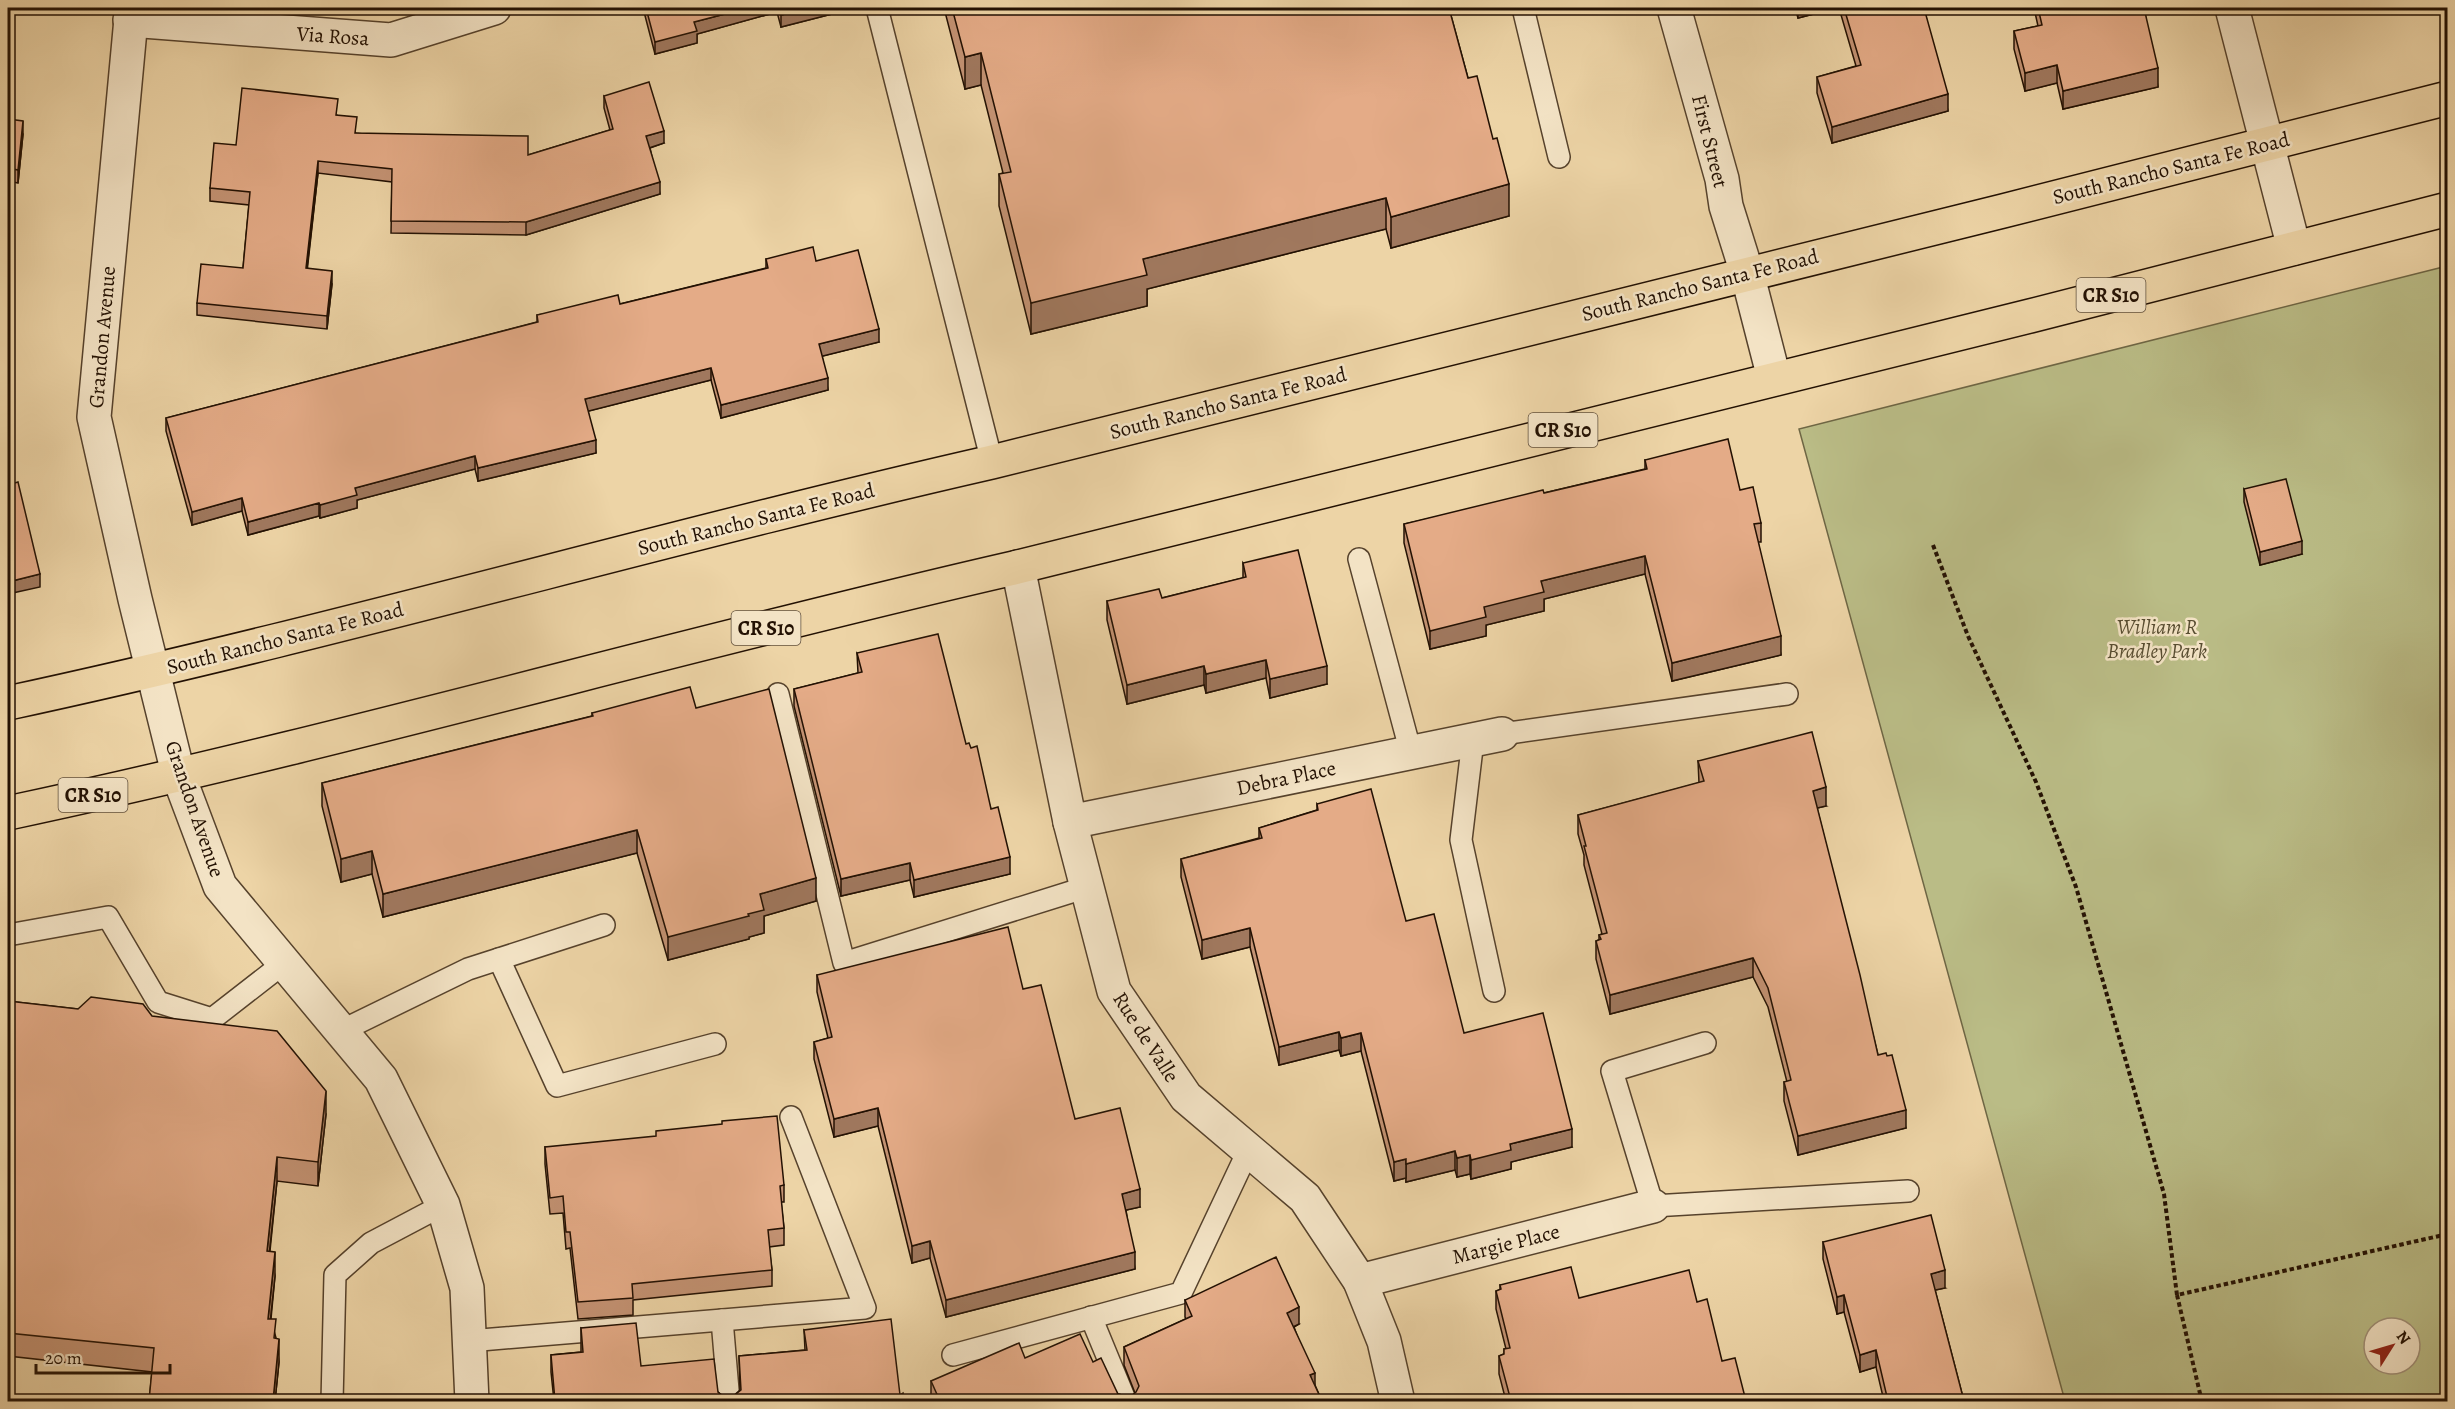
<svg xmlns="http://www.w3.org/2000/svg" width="2455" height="1409" font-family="Alegreya,serif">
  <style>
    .green { fill: #babc86; stroke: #6e6644; stroke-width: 1.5; fill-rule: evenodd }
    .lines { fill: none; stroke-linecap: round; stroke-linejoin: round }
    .service-casing { stroke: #56422c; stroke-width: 24 }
    .minor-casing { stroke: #56422c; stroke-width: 36 }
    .primary-casing { stroke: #231103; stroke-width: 36 }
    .path { stroke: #231103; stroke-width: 4; stroke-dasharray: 4.5 3; stroke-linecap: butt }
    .service { stroke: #f3e3c5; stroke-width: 21 }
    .minor { stroke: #f3e3c5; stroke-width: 33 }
    .primary { stroke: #edd4a6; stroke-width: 33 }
    .wall { fill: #c49374; stroke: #231103; stroke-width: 1.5 }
    .shaded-wall { fill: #a0785e; stroke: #231103; stroke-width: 1.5 }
    .building { fill: #e4ab87; stroke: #231103; stroke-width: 1.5 }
    .labels { text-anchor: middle; stroke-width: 5; stroke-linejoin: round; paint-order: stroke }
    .shield { fill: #f3e3c5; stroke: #61503d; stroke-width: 1.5 }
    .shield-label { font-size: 20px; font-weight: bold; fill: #231103 }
    .street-label { font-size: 21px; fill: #231103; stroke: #f3e3c5 }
    .park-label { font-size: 21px; font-style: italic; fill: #584d31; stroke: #f3e3c5 }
  </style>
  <rect width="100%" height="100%" fill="#edd4a6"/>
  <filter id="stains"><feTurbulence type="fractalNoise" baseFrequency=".00333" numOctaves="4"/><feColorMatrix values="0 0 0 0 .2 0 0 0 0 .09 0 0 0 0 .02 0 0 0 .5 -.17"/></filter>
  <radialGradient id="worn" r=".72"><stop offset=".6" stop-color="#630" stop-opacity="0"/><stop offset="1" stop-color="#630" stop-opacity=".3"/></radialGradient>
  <path class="green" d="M2447,266V1401H2065L1799,429ZM2374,1328H2410V1364H2374Z"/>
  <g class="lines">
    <defs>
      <g id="service">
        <path d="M877,8L992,462"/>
        <path d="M1523,8L1559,157"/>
        <path d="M1359,559L1411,753"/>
        <path d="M778,694L844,963L1087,887"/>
        <path d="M1502,734L1787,694"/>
        <path d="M1473,740L1461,840L1494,991"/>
        <path d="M8,935L108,917L158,1002L212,1019L284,963"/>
        <path d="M499,959L557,1086L715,1044"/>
        <path d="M341,1031L468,969L604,925"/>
        <path d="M1705,1043L1612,1071L1653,1206L1908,1191"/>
        <path d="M1091,1317L1126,1402"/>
        <path d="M722,1320L729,1402"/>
        <path d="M469,1341L865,1308L791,1117"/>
        <path d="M953,1355L1181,1293L1248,1151"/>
        <path d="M332,1402L335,1275L371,1243L443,1205"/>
      </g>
      <g id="minor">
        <path d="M132,8L94,417L135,599L179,777L220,886L381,1079L443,1205L467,1288L472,1402"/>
        <path d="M1674,8L1722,179L1726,206L1747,273L1774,378"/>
        <path d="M2232,8L2294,248"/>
        <path d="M130,20L391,40L494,8"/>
        <path d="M1018,567L1070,822L1114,991L1186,1097L1305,1198L1360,1281L1384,1341L1398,1402"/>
        <path d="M1070,822L1502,734"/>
        <path d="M1360,1281L1653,1206"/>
      </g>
      <g id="primary">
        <path d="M8,703C338,632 663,537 992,462L2003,211L2448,98"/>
        <path d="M8,813C347,741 680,644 1018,567L2030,316L2448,209"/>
      </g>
    </defs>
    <use href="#service" class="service-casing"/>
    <use href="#minor" class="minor-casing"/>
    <use href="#primary" class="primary-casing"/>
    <g class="path">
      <path d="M1933,545L1968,636L2036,782L2076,887L2164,1194L2177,1295L2448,1234"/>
      <path d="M2177,1295L2202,1402"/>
    </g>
    <use href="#service" class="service"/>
    <use href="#minor" class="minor"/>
    <use href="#primary" class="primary"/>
  </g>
  <g class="wall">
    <path d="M643,8H848V10L781,27L777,12L697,34V43L655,54Z"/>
    <path d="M944,8H1449L1468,78L1509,216L1391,248L1386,229L1147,289V306L1031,334L999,206V174L1003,173L981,85L965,89Z"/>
    <path d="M1795,8H1837L1798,18Z"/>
    <path d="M1839,8H1924L1948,111L1832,143L1817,93V77L1856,66Z"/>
    <path d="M2034,8H2144L2158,87L2063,109L2057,83L2025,91L2014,49V31L2038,26Z"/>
    <path d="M604,96L664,143L650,148L660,194L526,235L391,233L392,182L318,173L307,268L332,284L327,329L197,315V303L243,268L249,205L210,201V188L236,145L337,115L356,133L528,155L610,130L604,108Z"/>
    <path d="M8,119L23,134L18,183L13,182Z"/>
    <path d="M766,259L816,261L879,342L822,356L828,390L721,418L711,380L588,411L596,453L478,481L475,469L357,500V508L320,518L319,516L248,535L242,511L192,525L166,431V418L537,322V315L620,304L766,268Z"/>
    <path d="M1645,460L1740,490L1761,523V542H1758L1781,655L1672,681L1645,574L1544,599V611L1486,625V636L1430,649L1404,543V524L1544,493L1645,469Z"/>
    <path d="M2244,489L2302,554L2260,565L2244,502Z"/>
    <path d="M1243,563L1327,684L1270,698L1266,678L1206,693L1204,685L1127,704L1107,620V601L1162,598L1243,578Z"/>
    <path d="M857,653L971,748L991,809L1010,874L914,897L910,880L841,896L794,706V689L858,673Z"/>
    <path d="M696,708L816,901L764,916V933L749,937V939L668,960L637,853L383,917L372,874L341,882L322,806V783L592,716V713Z"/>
    <path d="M1698,761L1826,806L1817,808L1878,1055L1906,1128L1798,1155L1784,1101V1082H1787L1768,1007L1753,977L1610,1014L1596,959V941L1599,940V935L1602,934L1584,865V855L1578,834V815L1699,783Z"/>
    <path d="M1317,804L1406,921L1464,1033L1572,1147L1511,1162V1169L1471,1179L1470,1174L1457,1177L1455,1170L1406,1182V1178L1394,1181L1361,1051L1341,1056L1339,1050L1279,1065L1250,947L1202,959L1181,877V859L1259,838V828L1317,810Z"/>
    <path d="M817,975L1023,989L1075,1119L1140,1207L1126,1210L1135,1269L946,1317L930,1258L912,1263L878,1126L834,1137L814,1059V1042L828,1038L817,992Z"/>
    <path d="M8,1001L78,1009L326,1114L318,1186L277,1181L270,1251L275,1276L271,1319L276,1338L279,1362L275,1401H149L152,1372L8,1356Z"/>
    <path d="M545,1147L784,1185V1202H781L784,1228V1245L769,1247L772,1270V1286L633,1300V1315L578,1319L570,1248L566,1249L563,1213L550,1214L545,1164Z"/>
    <path d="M1823,1242L1945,1288L1935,1290L1964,1401H1884L1876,1367L1860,1372L1844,1312L1837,1314L1823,1259Z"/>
    <path d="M1500,1285L1579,1298L1697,1302L1722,1361L1746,1401H1506L1499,1374V1356L1504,1354V1349H1506L1496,1309V1291L1500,1290Z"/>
    <path d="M1185,1300L1299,1324L1294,1327L1315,1385L1322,1401H932L931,1398V1381L1025,1358L1093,1362L1118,1394L1130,1397L1135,1393L1124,1365V1347L1186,1319L1185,1317Z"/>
    <path d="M581,1328L641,1366L718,1392L724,1397L731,1398L740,1390L739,1356L805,1350L804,1330L900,1395L904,1401H554L551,1372V1355L581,1352Z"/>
  </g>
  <g class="shaded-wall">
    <path d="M748,8H777V12L697,34V43L655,54V42L694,22Z"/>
    <path d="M811,8H848V10L781,27V15Z"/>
    <path d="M1798,8H1837L1798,18Z"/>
    <path d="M981,53V85L965,89V57Z"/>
    <path d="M2057,65V83L2025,91V73Z"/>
    <path d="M2158,68V87L2063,109V91Z"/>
    <path d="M1948,94V111L1832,143V127Z"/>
    <path d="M23,121V134L18,183V170Z"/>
    <path d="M664,131V143L646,149V136Z"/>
    <path d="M318,161V173L306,281V268Z"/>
    <path d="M13,169V182L8,242V230Z"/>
    <path d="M660,182V194L526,235V222Z"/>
    <path d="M1509,184V216L1391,248V217Z"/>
    <path d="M1386,198V229L1147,289V306L1031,334V303L1143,259Z"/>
    <path d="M332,271V284L327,329V316Z"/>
    <path d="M879,329V342L819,357V344Z"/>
    <path d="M711,368V380L585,412V399Z"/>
    <path d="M828,378V390L721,418V405Z"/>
    <path d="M596,440V453L478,481V468Z"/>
    <path d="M475,456V469L357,500V508L320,518V505L355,488Z"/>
    <path d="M242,498V511L192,525V512Z"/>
    <path d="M319,503V516L248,535V522Z"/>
    <path d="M2302,541V554L2260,565V552Z"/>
    <path d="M1645,556V574L1544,599V611L1486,625V636L1430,649V631L1541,581Z"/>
    <path d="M40,574V587L8,594V582Z"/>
    <path d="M1781,636V655L1672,681V663Z"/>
    <path d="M1266,660V678L1206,693V674Z"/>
    <path d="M1204,666V685L1127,704V685Z"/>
    <path d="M1327,666V684L1270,698V679Z"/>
    <path d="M1826,787V806L1813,809V791Z"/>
    <path d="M637,830V853L383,917V894Z"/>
    <path d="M372,851V874L341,882V859Z"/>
    <path d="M1010,857V874L914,897V880Z"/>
    <path d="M910,863V880L841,896V879Z"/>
    <path d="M816,878V901L764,916V933L749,937V939L668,960V937L760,894Z"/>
    <path d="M1250,928V947L1202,959V940Z"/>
    <path d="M1753,958V977L1610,1014V995Z"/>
    <path d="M1339,1032V1050L1279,1065V1047Z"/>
    <path d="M1361,1033V1051L1341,1056V1038Z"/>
    <path d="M326,1091V1114L318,1186V1162Z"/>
    <path d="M878,1108V1126L834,1137V1119Z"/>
    <path d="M1906,1110V1128L1798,1155V1136Z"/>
    <path d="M1572,1129V1147L1511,1162V1169L1471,1179V1160L1510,1144Z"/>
    <path d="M1455,1151V1170L1406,1182V1164Z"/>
    <path d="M1470,1155V1174L1457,1177V1158Z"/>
    <path d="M277,1157V1181L267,1274V1251Z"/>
    <path d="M1406,1159V1178L1394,1181V1162Z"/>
    <path d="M1140,1189V1207L1122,1211V1194Z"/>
    <path d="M930,1241V1258L912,1263V1246Z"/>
    <path d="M275,1252V1276L268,1342V1319Z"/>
    <path d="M1135,1252V1269L946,1317V1300Z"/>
    <path d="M1945,1270V1288L1931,1291V1274Z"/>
    <path d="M1844,1295V1312L1837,1314V1297Z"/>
    <path d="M1299,1307V1324L1287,1330V1313Z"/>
    <path d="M279,1339V1362L275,1401H273Z"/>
    <path d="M1876,1350V1367L1860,1372V1355Z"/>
    <path d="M1315,1373V1390L1310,1375Z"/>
  </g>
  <g class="building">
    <path d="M646,8H748L694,22L697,31L655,42Z"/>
    <path d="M779,8H811L781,15Z"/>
    <path d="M952,8H1449L1468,78L1477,76L1493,139L1497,138L1509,184L1391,217L1386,198L1143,259L1147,275L1031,303L999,174L1011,172L981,53L965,57Z"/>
    <path d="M1844,8H1924L1948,94L1832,127L1817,77L1861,65Z"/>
    <path d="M2038,8H2144L2158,68L2063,91L2057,65L2025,73L2014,31L2042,25Z"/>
    <path d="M649,82L664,131L646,136L660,182L526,222L391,221L392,169L318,161L306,268L332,271L327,316L197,303L201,264L243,268L250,192L210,188L214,143L236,145L242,88L338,99L336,115L357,117L355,133L528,136V155L613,129L604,96Z"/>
    <path d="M8,119L23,121L18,170L13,169L8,230Z"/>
    <path d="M813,247L816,261L858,250L879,329L819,344L828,378L721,405L711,368L585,399L596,440L478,468L475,456L355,488L357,495L320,505L319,503L248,522L242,498L192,512L166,418L538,322L537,315L618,295L620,304L768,268L766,259Z"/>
    <path d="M1728,439L1740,490L1753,487L1761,523L1754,524L1781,636L1672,663L1645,556L1541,581L1544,592L1484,607L1486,617L1430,631L1404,524L1543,490L1544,493L1647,469L1645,460Z"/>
    <path d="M2286,479L2302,541L2260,552L2244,489Z"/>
    <path d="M18,482L40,574L8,582V485Z"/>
    <path d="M1298,550L1327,666L1270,679L1266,660L1206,674L1204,666L1127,685L1107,601L1159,589L1162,598L1246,577L1243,563Z"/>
    <path d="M938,634L966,744L969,743L971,748L977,746L991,809L998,807L1010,857L914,880L910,863L841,879L794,689L862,672L857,653Z"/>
    <path d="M690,687L696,708L769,689L816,878L760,894L764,910L748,914L749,916L668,937L637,830L383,894L372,851L341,859L322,783L593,716L592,713Z"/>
    <path d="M1812,732L1826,787L1813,791L1860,975L1878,1055L1886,1053L1887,1056L1892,1055L1906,1110L1798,1136L1784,1082L1791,1080L1768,988L1753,958L1610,995L1596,941L1601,939L1599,935L1607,933L1584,846H1586L1578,815L1704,781L1698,761Z"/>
    <path d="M1371,789L1406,921L1434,914L1464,1033L1543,1013L1572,1129L1510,1144L1511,1150L1471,1160L1470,1155L1457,1158L1455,1151L1406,1164V1159L1394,1162L1361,1033L1341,1038L1339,1032L1279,1047L1250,928L1202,940L1181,859L1262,838L1259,828L1318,810L1317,804Z"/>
    <path d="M1008,927L1023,989L1041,985L1075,1119L1120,1108L1140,1189L1122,1194L1135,1252L946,1300L930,1241L912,1246L878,1108L834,1119L814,1042L832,1037L817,975Z"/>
    <path d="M91,997L143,1004L152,1016L277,1031L326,1091L318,1162L277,1157L267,1251L275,1252L268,1319H276L274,1338L279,1339L273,1401H149L154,1348L8,1333V1001L78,1009Z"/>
    <path d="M777,1116L784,1185L780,1186L784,1228L768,1230L772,1270L632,1284L633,1298L578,1302L570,1232H566L563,1196L550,1198L545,1147L656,1136V1131L722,1124V1121Z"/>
    <path d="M1931,1215L1945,1270L1931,1274L1964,1401H1888L1876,1350L1860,1355L1844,1295L1837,1297L1823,1242Z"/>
    <path d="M1276,1257L1299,1307L1287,1313L1315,1373L1310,1375L1322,1401H940L931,1381L1019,1343L1025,1358L1080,1334L1093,1362L1101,1358L1118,1394L1130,1397L1136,1392L1139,1386L1124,1347L1192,1316L1185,1300Z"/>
    <path d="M1571,1267L1579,1298L1689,1270L1697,1302L1707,1299L1722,1361L1735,1358L1746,1401H1511L1499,1356L1504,1354V1349L1510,1348L1496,1291L1501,1289L1500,1285Z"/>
    <path d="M891,1319L900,1395L903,1393L904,1401H555L551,1355L583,1352L581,1328L636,1323L641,1366L714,1359L718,1392L724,1397L731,1398L741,1390L739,1356L807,1350L804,1330Z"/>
  </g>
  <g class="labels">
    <g class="shield">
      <rect x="2076.5" y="278" width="69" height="34" rx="4.5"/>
      <rect x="1528.5" y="413" width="69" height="34" rx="4.5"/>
      <rect x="731.5" y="611" width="69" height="34" rx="4.5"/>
      <rect x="58.5" y="778" width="69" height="34" rx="4.5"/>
    </g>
    <g class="shield-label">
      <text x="2111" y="302">CR S10</text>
      <text x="1563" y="437">CR S10</text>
      <text x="766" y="635">CR S10</text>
      <text x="93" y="802">CR S10</text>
    </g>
    <g class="street-label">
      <text transform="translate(333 36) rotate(4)" y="7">Via Rosa</text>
      <text transform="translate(1710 141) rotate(76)" y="7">First Street</text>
      <text transform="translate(2171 168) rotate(-14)" y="7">South Rancho Santa Fe Road</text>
      <text transform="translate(1700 285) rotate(-14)" y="7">South Rancho Santa Fe Road</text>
      <text transform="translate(102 337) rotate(-85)" y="7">Grandon Avenue</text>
      <text transform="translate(1228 403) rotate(-14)" y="7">South Rancho Santa Fe Road</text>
      <text transform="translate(756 519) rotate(-14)" y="7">South Rancho Santa Fe Road</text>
      <text transform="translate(285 638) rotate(-14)" y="7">South Rancho Santa Fe Road</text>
      <text transform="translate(1286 778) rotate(-12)" y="7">Debra Place</text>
      <text transform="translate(195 809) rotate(71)" y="7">Grandon Avenue</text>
      <text transform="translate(1146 1037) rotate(57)" y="7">Rue de Valle</text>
      <text transform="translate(1506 1244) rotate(-14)" y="7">Margie Place</text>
    </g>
    <g class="park-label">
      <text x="2157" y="634">William R<tspan x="2157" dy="24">Bradley Park</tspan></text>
    </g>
  </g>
  <rect width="2455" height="1409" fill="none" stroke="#edd4a6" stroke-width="30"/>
  <rect x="9" y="9" width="2437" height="1391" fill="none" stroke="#231103" stroke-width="3"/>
  <rect x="15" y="15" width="2425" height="1379" fill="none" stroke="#231103" stroke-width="1.5"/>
  <g transform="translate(2392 1346) rotate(53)"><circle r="28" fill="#f3e3c5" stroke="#a08f77" stroke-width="1.5"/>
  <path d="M0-4.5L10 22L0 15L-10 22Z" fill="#8f2418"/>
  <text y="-9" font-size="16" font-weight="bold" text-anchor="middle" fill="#231103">N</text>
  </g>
  <path d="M36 1364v9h134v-9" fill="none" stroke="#231103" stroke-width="3"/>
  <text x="45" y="1364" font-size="18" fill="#231103" stroke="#f3e3c5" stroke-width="4.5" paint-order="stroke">20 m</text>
  <rect width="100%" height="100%" filter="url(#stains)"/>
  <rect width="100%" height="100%" fill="url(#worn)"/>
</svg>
